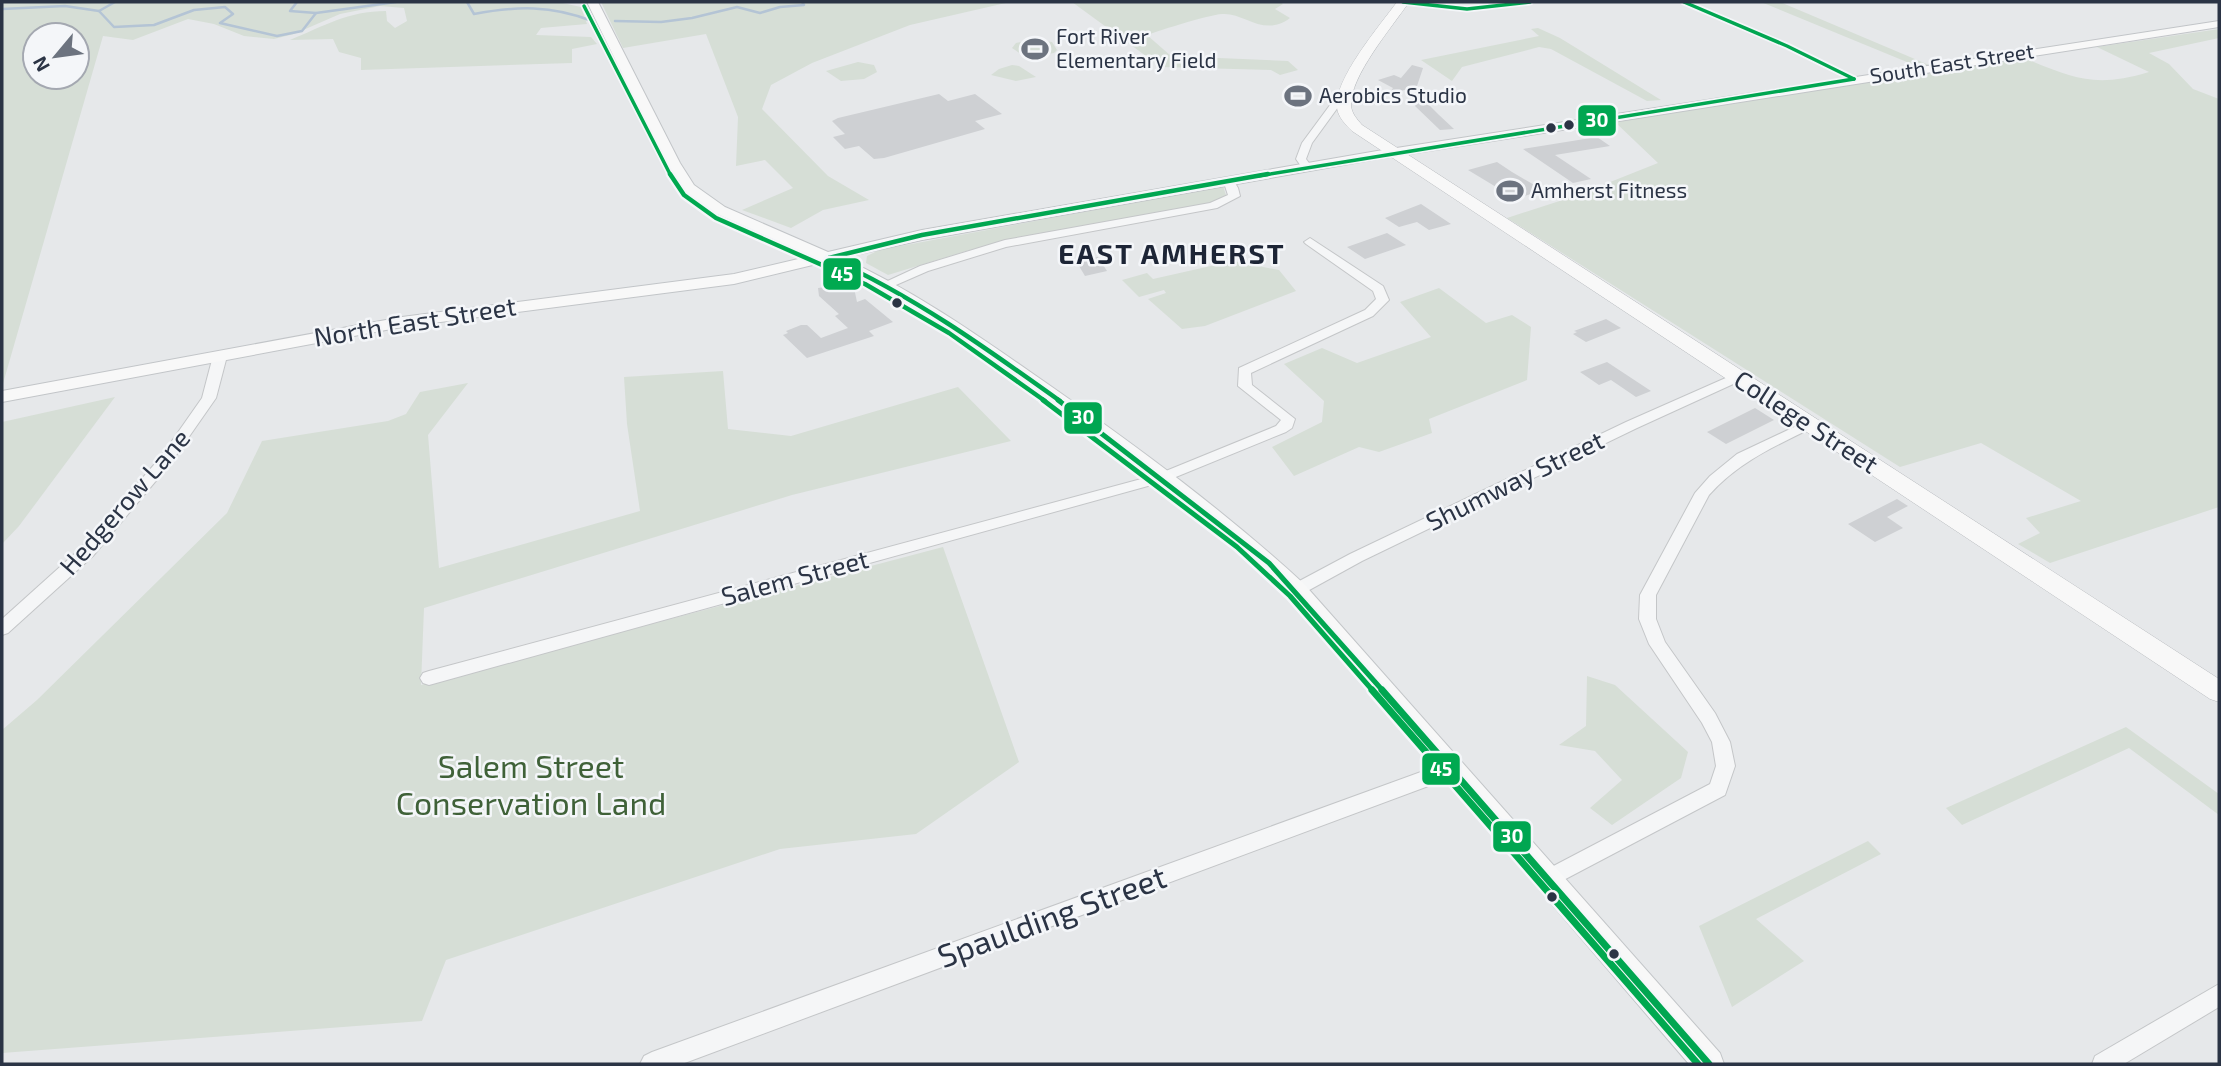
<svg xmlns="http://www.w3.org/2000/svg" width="2221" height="1066" font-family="'Exo 2',sans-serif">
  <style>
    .green { fill: #d6ded6; fill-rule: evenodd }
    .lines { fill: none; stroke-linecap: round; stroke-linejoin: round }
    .stream { stroke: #b4c4d5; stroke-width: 2.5 }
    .building { fill: #ced0d3 }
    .minor-casing { stroke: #c4c6c8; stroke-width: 2 }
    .major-casing { stroke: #c2c5c8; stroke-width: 2 }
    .highway-casing { stroke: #b8bbbf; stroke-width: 1 }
    .minor { fill: #f5f6f7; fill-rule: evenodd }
    .major { fill: #f8f8f8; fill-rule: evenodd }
    .highway { fill: #f8f8f8; fill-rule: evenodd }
    .bus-1-far3-casing { stroke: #f4f6f9; stroke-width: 7 }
    .bus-1-far2-casing { stroke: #f4f6f9; stroke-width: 9 }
    .bus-1-far1-casing { stroke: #f4f6f9; stroke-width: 10 }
    .bus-1-casing { stroke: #f4f6f9; stroke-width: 12 }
    .bus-2-far3-casing { stroke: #f4f6f9; stroke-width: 7 }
    .bus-2-far2-casing { stroke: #f4f6f9; stroke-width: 9 }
    .bus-2-far1-casing { stroke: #f4f6f9; stroke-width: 10 }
    .bus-2-casing { stroke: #f4f6f9; stroke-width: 12 }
    .bus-1-far3 { stroke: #00a651; stroke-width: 3.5 }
    .bus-1-far2 { stroke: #00a651; stroke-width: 4.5 }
    .bus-1-far1 { stroke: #00a651; stroke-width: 5 }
    .bus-1 { stroke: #00a651; stroke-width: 7 }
    .bus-2-far3 { stroke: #00a950; stroke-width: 3.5 }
    .bus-2-far2 { stroke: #00a950; stroke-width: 4.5 }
    .bus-2-far1 { stroke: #00a950; stroke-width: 5 }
    .bus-2 { stroke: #00a950; stroke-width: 7 }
    .bus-dot { fill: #2b3445; stroke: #f4f6f9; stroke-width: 2.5 }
    .labels { text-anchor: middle; stroke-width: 5; stroke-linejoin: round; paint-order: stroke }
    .far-poi-label { font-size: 21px; fill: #2b3445; stroke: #f4f6f9; text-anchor: start }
    .far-street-label { font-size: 21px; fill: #2b3445; stroke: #f4f6f9 }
    .street-label { font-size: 26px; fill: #2b3445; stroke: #f4f6f9 }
    .far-district-label { font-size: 28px; font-weight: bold; letter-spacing: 2px; fill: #1d2536; stroke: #f4f6f9 }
    .near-park-label { font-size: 32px; fill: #3f6138; stroke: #f4f6f9 }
    .near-street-label { font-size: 32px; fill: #2b3445; stroke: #f4f6f9 }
    .line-badge { stroke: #f4f6f9; stroke-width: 2.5 }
    .badge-label { font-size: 19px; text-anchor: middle; font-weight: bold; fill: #fff }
  </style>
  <rect width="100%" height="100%" fill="#e6e8ea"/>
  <g class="green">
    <path d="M2,2H558L581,7L587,24L541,28L536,35L591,37L597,44L572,49V63L361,70V58L339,52L333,39L290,40C324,26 348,11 386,11L387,21L395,28L407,21L404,8L380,6L340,14L294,34L274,39L244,36L214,24L188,19L133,40L103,36L2,387ZM35,35H77V77H35Z"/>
    <path d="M601,2H1010L910,25L812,63L771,85L762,109L828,176L869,200L823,210L791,228L742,210L793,188L765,160L736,166L738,117L706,34L623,48Z"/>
    <path d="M1072,2H1280L1283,4L1275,9L1290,18C1264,38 1244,12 1222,14C1208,15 1161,30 1147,35L1171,56L1288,61L1298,70L1280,75L1271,70L1161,67Z"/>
    <path d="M1761,2H1780L1929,65L1919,67Z"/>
    <path d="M1538,28L1560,38L1661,100L1647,101L1551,49L1539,47L1462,67L1452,81L1421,60L1539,36L1531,29Z"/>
    <path d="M2219,29V38L2149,53L2169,64L2193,89L2219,99V507L2050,563L2018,544L2040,533L2026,518L2081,501L1981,443L1900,467L1507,218L1575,196L1658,163L1615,122L2024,58C2074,79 2096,88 2149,72L2097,47Z"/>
    <path d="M1034,39L1052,42L1057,50L1054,53L1027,58L1012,48L1016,43Z"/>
    <path d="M858,62L874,65L877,72L864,79L841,81L826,71Z"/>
    <path d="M1012,65L1019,66L1036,77L1016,81L991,75L999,69Z"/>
    <path d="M1223,186L1226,195L1211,204L973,249L888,275L866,263L867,256L879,250Z"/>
    <path d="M1233,261L1279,270L1296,291L1205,326L1182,329L1148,299L1166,293L1164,290L1139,297L1122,280L1147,273L1153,279Z"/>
    <path d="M1439,288L1486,323L1512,315L1531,327L1527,380L1429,419L1432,433L1379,452L1359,447L1294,476L1272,447L1322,422L1324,401L1284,364L1322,348L1357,363L1431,337L1400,302Z"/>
    <path d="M723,371L728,429L791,436L958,387L1011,441L792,495L424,608L421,685L943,547L1019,762L916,834L780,849L446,960L422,1021L2,1053V730L37,700L227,513L262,441L388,421L406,414L420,392L468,383L428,435L439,568L640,511L627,424L624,377Z"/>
    <path d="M115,397L19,526L2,544V422Z"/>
    <path d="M1587,676L1615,685L1688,752L1681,778L1612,825L1590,808L1622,780L1595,751L1559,745L1586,726Z"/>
    <path d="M2126,727L2219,794V815L2129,748L1962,825L1946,808Z"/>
    <path d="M1868,841L1881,854L1756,919L1804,961L1732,1007L1699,926Z"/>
  </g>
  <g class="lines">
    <g class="stream">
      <path d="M297,2L290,11L316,13L396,2"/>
      <path d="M467,2L474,14C517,6 551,5 592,21"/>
      <path d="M2,9L65,6L99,11L114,27L154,25L194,10L225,7L233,14L220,23L277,36L302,31L316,13"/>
      <path d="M99,11L115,2"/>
      <path d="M615,21L661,22L692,18L737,7L760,13L780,7L804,5L802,2"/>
    </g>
  </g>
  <g class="building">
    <path d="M1412,65L1423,68L1417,86L1388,95L1393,88L1378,80L1394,75L1401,78Z"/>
    <path d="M939,94L948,101L975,94L1002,114L975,121L985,129L884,158L874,159L859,146L845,149L833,137L845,134L832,121L838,118Z"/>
    <path d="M1422,98L1439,115L1454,129L1440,130L1415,106Z"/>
    <path d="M1597,137L1610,146L1555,155L1591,179L1573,183L1523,149Z"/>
    <path d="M1497,162L1512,172L1543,190L1516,199L1468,170Z"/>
    <path d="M1421,204L1451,224L1429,230L1417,222L1399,227L1385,218Z"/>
    <path d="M1387,233L1406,245L1365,259L1347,247Z"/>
    <path d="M1098,257L1107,271L1085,276L1076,261Z"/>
    <path d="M846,280V284L853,283L857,302L865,299L893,322L869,331L874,336L807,358L783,335L788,333L786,331L801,325H807L821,338L848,328L835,316L839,314L819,296L818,288L835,286L834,282Z"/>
    <path d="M1606,319L1621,328L1586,342L1573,334L1577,332L1574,331Z"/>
    <path d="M1607,362L1651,391L1636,397L1611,380L1599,385L1580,372Z"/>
    <path d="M1755,408L1774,420L1726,444L1707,432Z"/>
    <path d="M1897,499L1908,506L1887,517L1903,528L1875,542L1848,524Z"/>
  </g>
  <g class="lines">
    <defs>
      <g id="minor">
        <path d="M1344,86L1352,88L1312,143L1306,159L1312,167L1303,169L1296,159L1302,143Z"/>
        <path d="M1224,178H1232L1238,188L1240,196L1217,208L1006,247L928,271L889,288L885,289L879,285L920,266L1005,240L1210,203L1228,195L1223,180Z"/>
        <path d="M1310,238L1383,286L1389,300L1373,316L1251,373L1252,385L1295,419L1292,428L1286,432L1166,481L429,685L423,683L420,678L423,673L429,671L1156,475L1276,426L1281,420L1238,386L1239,368L1365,310L1376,299L1373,291L1306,244L1304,242Z"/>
        <path d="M220,352L227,356L216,398L170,464L93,556L8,633L2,635V619L81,548L160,458L202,398L213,356Z"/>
        <path d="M1737,373L1742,374L1744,377L1742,380L1637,428L1362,561L1302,594H1290L1288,590L1290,586L1350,554L1626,422Z"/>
        <path d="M1809,420L1816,424L1814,427C1775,446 1738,462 1709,495L1656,595V619L1665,642L1715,713L1730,742L1735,766L1725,795L1556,884L1549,887L1542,884L1539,878L1542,872L1710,784L1716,766L1712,742L1702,723L1649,644L1639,619L1640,595L1695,493L1710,476L1737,454Z"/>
        <path d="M1451,761L1458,763L1461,769L1458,775L682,1064H640L644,1056L652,1052Z"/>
        <path d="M2219,984V1007L2124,1064H2092L2095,1056Z"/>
      </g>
      <path id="major" d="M587,2H598L680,163L694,185L725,207L828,252L922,230L1377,151L2219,21V27L1377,159L922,240L842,258C918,292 984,340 1052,387C1139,448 1226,512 1304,584L1720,1053L1724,1064H1689L1288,596L1236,545L1071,418L948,330L863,279L825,262L734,284L402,327L2,402V391L402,317L734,274L811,256L715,213L684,191L666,163Z"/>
      <path id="highway" d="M1397,2H1409C1393,26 1349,77 1351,106C1352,114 1357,119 1362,125L2219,679V702L2210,699L1352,131C1346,125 1338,117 1337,108C1333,80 1381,24 1397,2Z"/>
    </defs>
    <use href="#minor" class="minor-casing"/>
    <use href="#major" class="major-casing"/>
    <use href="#highway" class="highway-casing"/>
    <use href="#minor" class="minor"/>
    <use href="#major" class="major"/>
    <use href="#highway" class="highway"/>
    <defs>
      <g id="bus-1-far3">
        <path d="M1403,2L1467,9L1530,2"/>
        <path d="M1684,2L1787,46L1854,79"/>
        <path d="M1258,176L1854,79"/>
      </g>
      <g id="bus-1-far2">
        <path d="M829,258C912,295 986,348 1060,401"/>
        <path d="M829,258L922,235L1268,174"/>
      </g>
      <path id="bus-1-far1" d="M1058,400L1269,563L1384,692"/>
      <path id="bus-1" d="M1382,690L1709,1064"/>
      <path id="bus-2-far3" d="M584,6L671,176"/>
      <path id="bus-2-far2" d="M670,174L684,195L716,218L865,284L949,333L1045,401"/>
      <path id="bus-2-far1" d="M1043,400L1237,547L1290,596L1374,692"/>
      <path id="bus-2" d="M1372,690L1698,1064"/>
    </defs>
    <use href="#bus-1-far3" class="bus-1-far3-casing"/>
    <use href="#bus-1-far2" class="bus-1-far2-casing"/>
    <use href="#bus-1-far1" class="bus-1-far1-casing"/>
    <use href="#bus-1" class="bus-1-casing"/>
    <use href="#bus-2-far3" class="bus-2-far3-casing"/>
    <use href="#bus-2-far2" class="bus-2-far2-casing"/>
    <use href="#bus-2-far1" class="bus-2-far1-casing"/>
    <use href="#bus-2" class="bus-2-casing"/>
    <use href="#bus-1-far3" class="bus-1-far3"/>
    <use href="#bus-1-far2" class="bus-1-far2"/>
    <use href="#bus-1-far1" class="bus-1-far1"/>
    <use href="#bus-1" class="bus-1"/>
    <use href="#bus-2-far3" class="bus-2-far3"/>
    <use href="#bus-2-far2" class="bus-2-far2"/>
    <use href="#bus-2-far1" class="bus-2-far1"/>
    <use href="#bus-2" class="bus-2"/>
  </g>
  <defs>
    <symbol id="stadium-bare" viewBox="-9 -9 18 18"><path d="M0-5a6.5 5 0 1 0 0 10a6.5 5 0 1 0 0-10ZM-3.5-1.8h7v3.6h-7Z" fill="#6c737f" stroke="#f4f6f9" stroke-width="2.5" paint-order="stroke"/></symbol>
  </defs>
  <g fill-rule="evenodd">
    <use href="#stadium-bare" x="1016" y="30" width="38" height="38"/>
    <use href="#stadium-bare" x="1279" y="77" width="38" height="38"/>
    <use href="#stadium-bare" x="1491" y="172" width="38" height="38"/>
  </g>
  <g class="bus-dot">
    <circle cx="1569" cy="125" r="6"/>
    <circle cx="1551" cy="128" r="6"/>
    <circle cx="897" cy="303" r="6"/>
    <circle cx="1552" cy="897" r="6"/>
    <circle cx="1614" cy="954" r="6"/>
  </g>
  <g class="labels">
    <g class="far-poi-label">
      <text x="1056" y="44">Fort River<tspan x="1056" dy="24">Elementary Field</tspan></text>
      <text x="1319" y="103">Aerobics Studio</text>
      <text x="1531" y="198">Amherst Fitness</text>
    </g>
    <g class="far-street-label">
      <text transform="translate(1952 64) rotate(-9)" y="7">South East Street</text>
    </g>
    <g class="street-label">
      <text transform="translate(415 322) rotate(-9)" y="9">North East Street</text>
      <text transform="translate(1806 422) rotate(33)" y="9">College Street</text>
      <text transform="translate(1515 481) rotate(-26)" y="9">Shumway Street</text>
      <text transform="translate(125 502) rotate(-49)" y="9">Hedgerow Lane</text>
      <text transform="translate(795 578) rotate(-15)" y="9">Salem Street</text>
    </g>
    <g class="far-district-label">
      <text x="1172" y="264">EAST AMHERST</text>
    </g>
    <g class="near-park-label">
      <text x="531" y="778">Salem Street<tspan x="531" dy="37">Conservation Land</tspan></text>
    </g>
    <g class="near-street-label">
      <text transform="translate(1052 917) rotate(-20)" y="11">Spaulding Street</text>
    </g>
  </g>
  <g class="line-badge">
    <rect x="1577" y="104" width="40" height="33" rx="7" fill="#00a651"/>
    <rect x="822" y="257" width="40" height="34" rx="7" fill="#00a950"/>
    <rect x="1063" y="401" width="40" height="34" rx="7" fill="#00a651"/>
    <rect x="1421" y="752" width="40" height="34" rx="7" fill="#00a950"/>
    <rect x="1492" y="820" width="40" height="33" rx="7" fill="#00a651"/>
  </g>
  <g class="badge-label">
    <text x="1597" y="127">30</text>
    <text x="842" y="281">45</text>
    <text x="1083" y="424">30</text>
    <text x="1441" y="776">45</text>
    <text x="1512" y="843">30</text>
  </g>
  <rect width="2221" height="1066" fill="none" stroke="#2b3445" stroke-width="7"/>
  <g transform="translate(56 56) rotate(241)"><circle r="33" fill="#f4f6f9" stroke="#a4a8b1" stroke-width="2"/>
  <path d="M0-5L12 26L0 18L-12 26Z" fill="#6c737f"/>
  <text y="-10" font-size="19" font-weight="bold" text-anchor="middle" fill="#2b3445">N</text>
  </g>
</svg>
